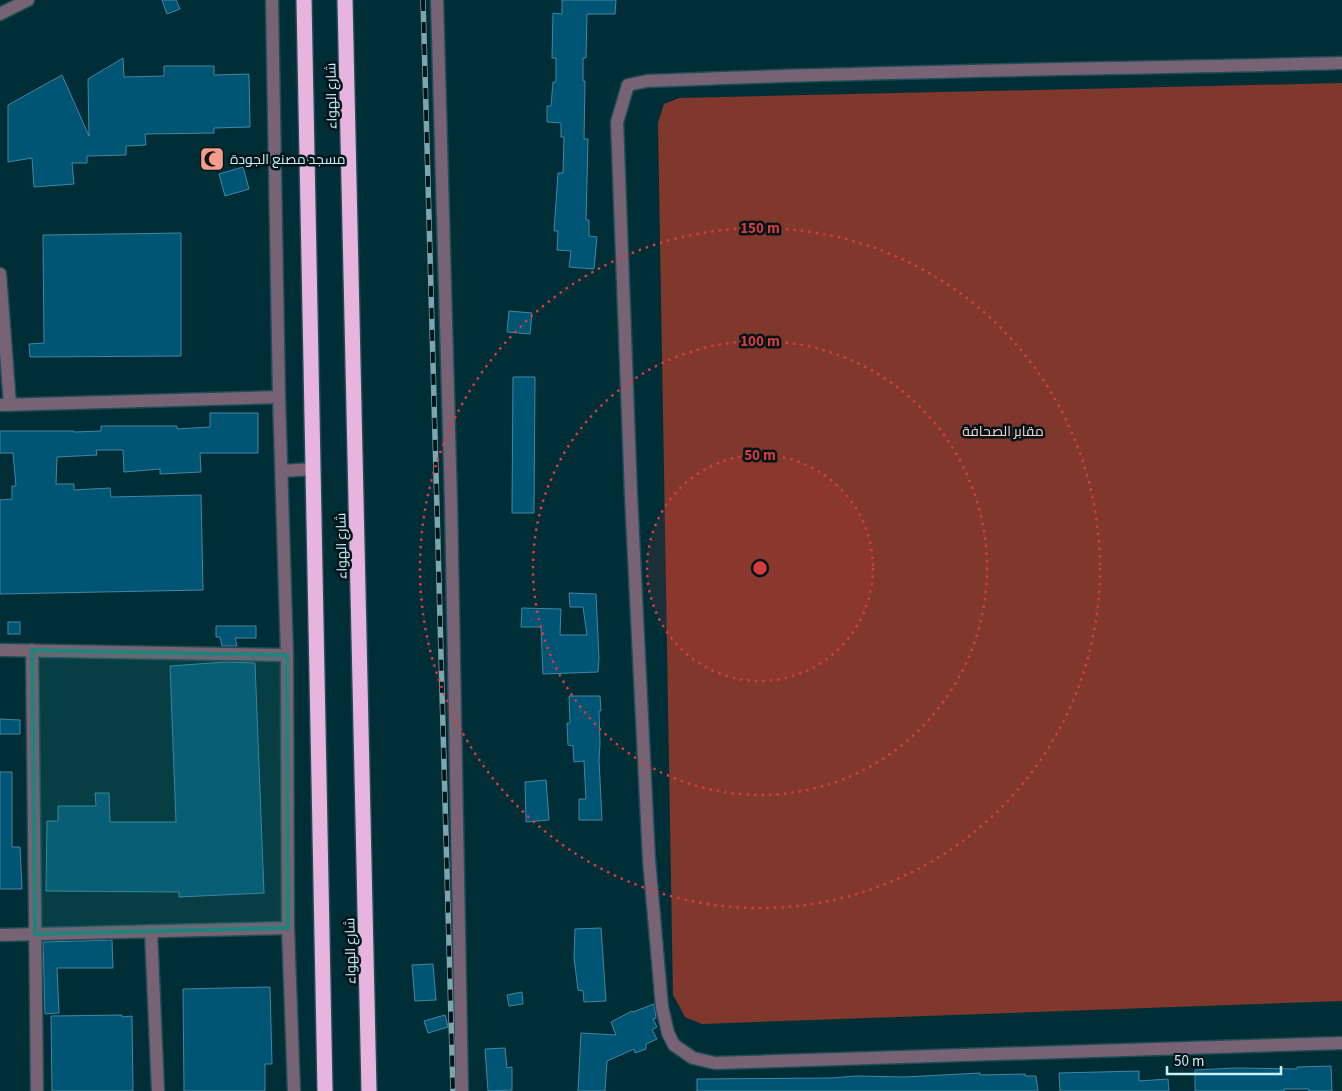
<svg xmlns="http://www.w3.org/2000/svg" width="1342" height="1091" font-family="'Source Sans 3',Cairo,sans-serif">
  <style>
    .green { fill: #80382c }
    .building { fill: #005574; stroke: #4486a5 }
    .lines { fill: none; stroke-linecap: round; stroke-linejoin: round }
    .street-casing { stroke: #204d55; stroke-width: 15 }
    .highway-casing { stroke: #204d55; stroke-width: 18 }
    .street { stroke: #776374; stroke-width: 12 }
    .highway { stroke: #e7b4e0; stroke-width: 15 }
    .rail-casing { stroke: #7ca5ad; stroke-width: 5.5 }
    .rail { stroke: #001419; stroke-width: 4; stroke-dasharray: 11; stroke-linecap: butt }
    .marked { fill: #22827c; fill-opacity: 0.2; stroke: #22827c; stroke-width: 4; stroke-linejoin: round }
    .ring { fill: none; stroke: #d53c3d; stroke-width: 2.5; stroke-dasharray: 2.5 5 }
    .labels { text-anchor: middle; stroke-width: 5; stroke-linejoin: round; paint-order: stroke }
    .street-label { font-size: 14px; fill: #c9f0f8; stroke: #001419 }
    .poi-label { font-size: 14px; fill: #c9f0f8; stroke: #001419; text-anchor: start }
    .park-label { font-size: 14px; fill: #fdcfc5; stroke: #001419 }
    .centre { fill: #d53c3d; stroke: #001419; stroke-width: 2.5 }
    .ring-label { font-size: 15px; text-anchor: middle; font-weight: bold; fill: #d53c3d; stroke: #001419; stroke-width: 5; stroke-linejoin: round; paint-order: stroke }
  </style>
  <rect width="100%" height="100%" fill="#002e36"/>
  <path class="green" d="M1342,83V1001L702,1024L685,1017L673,995L658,123L664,104L679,98Z"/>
  <g class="building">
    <path d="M162,0H176L180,9L167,14Z"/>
    <path d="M562,0H616L615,14H587L586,58H583V81H585L584,139H588L586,220H589V236L597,237L594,269L569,267L571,251L557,250L558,231H554L558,173H563L564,137H561V123L547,122V106H551L553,82H556V58H552L553,13L562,14Z"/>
    <path d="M123,58L124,77L164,76V66H214V75L249,74L250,127L214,128V133L145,134L146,145L126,146V155L87,156V163H72L74,184L34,187L32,158L8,162V105L62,75L89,136L88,79Z"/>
    <path d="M243,167L249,189L225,196L219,174Z"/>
    <path d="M181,233V356L30,357L29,344L44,343L43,235Z"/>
    <path d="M509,311L532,313L530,334L507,332Z"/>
    <path d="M513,377H535L534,513H512Z"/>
    <path d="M210,413H258V453H200L201,472L160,474V469L124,472L123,450H96L97,455L57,457L56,484H74V490L110,488L111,497L201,495L203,590L0,594V500L12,499V486H16L13,453H0V431H74V432L101,431V426H177V429L210,427Z"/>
    <path d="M569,593L596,594L599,659L598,672L543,674L541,627H521L522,608L561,609L560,635H587L583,607H570Z"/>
    <rect x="8" y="622" width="12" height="12"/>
    <path d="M216,626H256V638H235L237,646H222L220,637H216Z"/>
    <path d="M225,662L255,663L264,893L179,897V892L46,891L47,821H58V806H96L95,793H109L110,822H176L170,666Z"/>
    <path d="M569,696H600L601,711H599L600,744L599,760L602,820H579V799H586L584,761L574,762L573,746L568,745L567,723H570Z"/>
    <path d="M0,719L20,720V734H0Z"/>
    <path d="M0,772H12V847H20L22,889H0Z"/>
    <path d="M546,780L549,820L526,822L525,782Z"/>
    <path d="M601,928L606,1001L584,1002L583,991L578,990L574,958L575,929Z"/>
    <path d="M112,940L113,968H57L59,1013L45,1014L43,942Z"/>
    <path d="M433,964L436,1000L415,1001L412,965Z"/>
    <path d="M270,987L272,1064H265V1091H184L183,989Z"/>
    <path d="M522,992L523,1004L509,1006L507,995Z"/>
    <path d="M654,1004L656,1018L653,1019L657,1027L652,1030L657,1039L646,1044V1049L635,1053L634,1049L607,1061L605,1091H578L581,1033L616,1035L611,1022L632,1011L633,1012Z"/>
    <path d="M122,1015V1017L132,1016L133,1091H52L51,1016Z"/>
    <path d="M445,1015L448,1027L428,1033L424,1021Z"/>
    <path d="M505,1048L507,1068L512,1067V1090L488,1091L485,1049Z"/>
    <path d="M1331,1066L1332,1091H1309V1089H1284V1091H1195V1070L1236,1068L1297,1069V1067Z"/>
    <path d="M1139,1071V1081L1168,1079L1169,1091H1060L1059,1073Z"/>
    <path d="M980,1073V1075L1025,1074V1076H1036L1038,1091H697V1079L832,1078L856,1076L905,1077Z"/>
  </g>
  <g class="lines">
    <defs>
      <g id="street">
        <path d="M272,0L279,397L287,655L288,928L294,1091"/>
        <path d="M437,0L451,502L462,1091"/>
        <path d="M0,14L28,0"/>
        <path d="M1342,63C1110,69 878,71 647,81L628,85L617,122L631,495L649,860L662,1007L668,1033L674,1045L693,1058L715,1063L1342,1043"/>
        <path d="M0,274L10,405"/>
        <path d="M0,405L279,397"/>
        <path d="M282,471L312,469"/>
        <path d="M0,650L287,655"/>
        <path d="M32,650L37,1091"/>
        <path d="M151,931L158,1091"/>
        <path d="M0,935L288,928"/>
      </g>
      <g id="highway">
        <path d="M304,0L325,1091"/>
        <path d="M345,0L369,1091"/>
      </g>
    </defs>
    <use href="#street" class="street-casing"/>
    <use href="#highway" class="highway-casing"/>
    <use href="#street" class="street"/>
    <use href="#highway" class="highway"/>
    <defs>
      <path id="rail" d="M423,0L453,1091"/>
    </defs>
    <use href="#rail" class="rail-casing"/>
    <use href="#rail" class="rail"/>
  </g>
  <path class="marked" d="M32,650L287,655L288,928L35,934Z"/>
  <circle cx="760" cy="568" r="113" fill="#d53c3d" fill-opacity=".12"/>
  <g class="ring">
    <circle cx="760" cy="568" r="113"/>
    <circle cx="760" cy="568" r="227"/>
    <circle cx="760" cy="568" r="340"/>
  </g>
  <defs>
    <symbol id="mosque-square" viewBox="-11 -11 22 22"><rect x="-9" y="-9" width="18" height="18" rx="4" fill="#f49d8d" stroke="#001419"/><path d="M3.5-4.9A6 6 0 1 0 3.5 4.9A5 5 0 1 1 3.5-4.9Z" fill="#111"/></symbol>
  </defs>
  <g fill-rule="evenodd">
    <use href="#mosque-square" x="198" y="145" width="28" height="28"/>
  </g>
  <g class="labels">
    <g class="street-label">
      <text transform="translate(331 96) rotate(-91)" y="5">شارع الهواء</text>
      <text transform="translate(341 546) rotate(-91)" y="5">شارع الهواء</text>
      <text transform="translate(350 951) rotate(-91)" y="5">شارع الهواء</text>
    </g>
    <g class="poi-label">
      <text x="230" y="164">مسجد مصنع الجودة</text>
    </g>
    <g class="park-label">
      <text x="1003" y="436">مقابر الصحافة</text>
    </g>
  </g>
  <circle cx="760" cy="568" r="8" class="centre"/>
  <g class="ring-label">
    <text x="760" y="233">150 m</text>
    <text x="760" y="346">100 m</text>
    <text x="760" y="460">50 m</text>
  </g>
  <path d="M1167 1066v8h114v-8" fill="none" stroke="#c9f0f8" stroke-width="2.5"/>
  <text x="1174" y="1066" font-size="15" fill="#c9f0f8" stroke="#001419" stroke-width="4" paint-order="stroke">50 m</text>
</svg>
